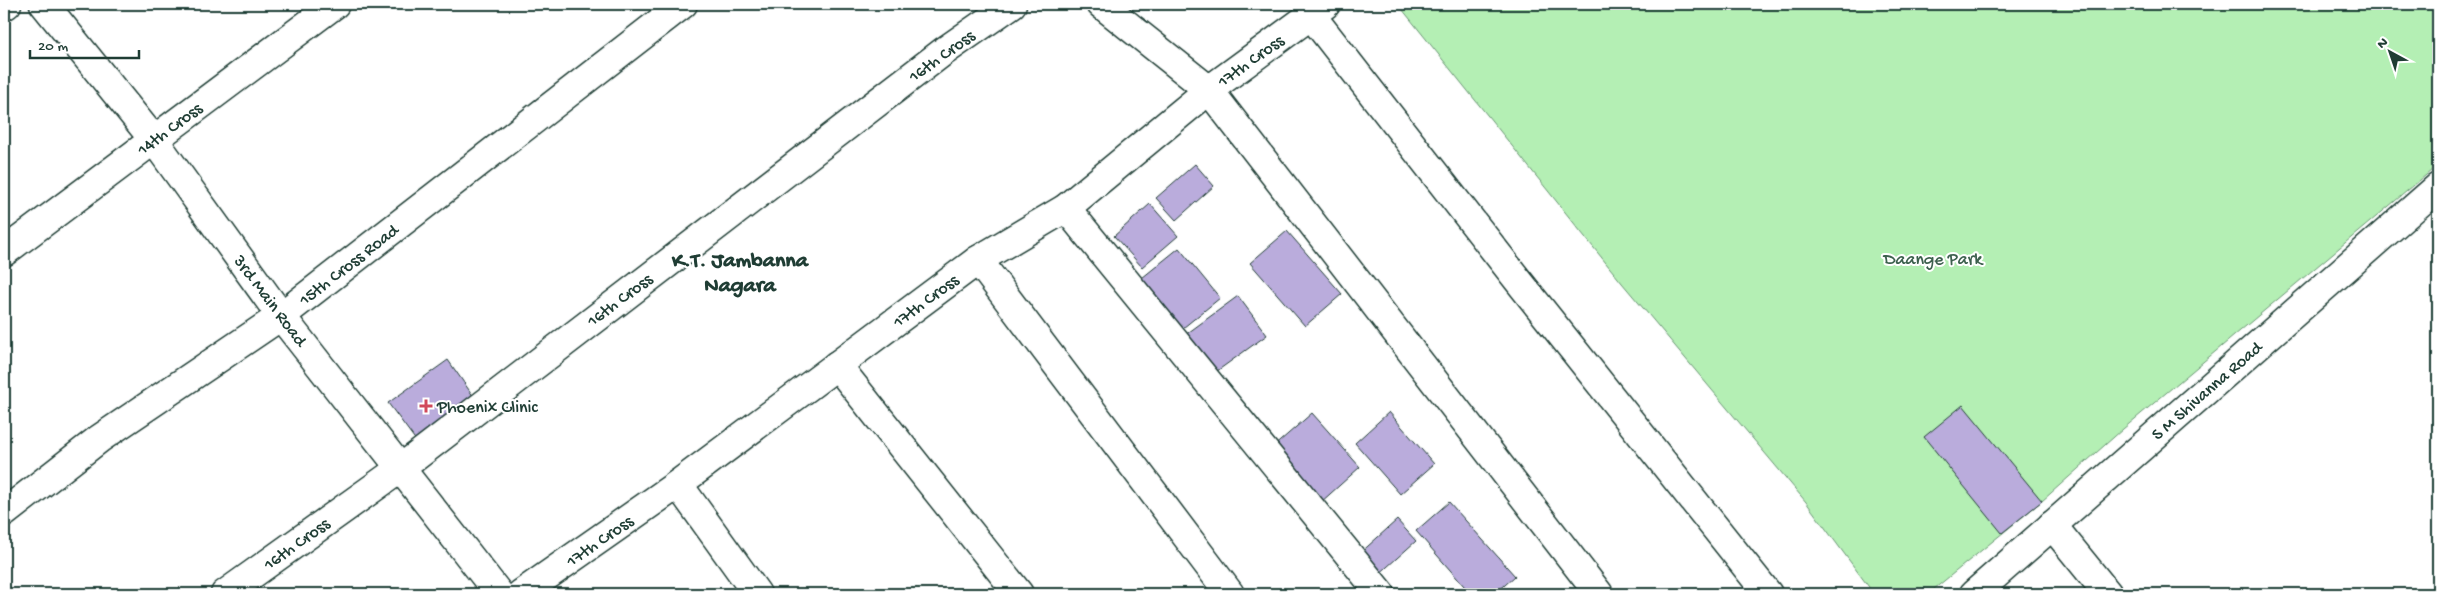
<svg xmlns="http://www.w3.org/2000/svg" width="2442" height="598" font-family="'Gochi Hand',sans-serif">
  <style>
    .green { fill: #b4efb4; stroke: #6a9674 }
    .building { fill: #baacdc; stroke: #1f3d34 }
    .lines { fill: none; stroke-linecap: round; stroke-linejoin: round }
    .minor-casing { stroke: #1f3d34; stroke-width: 31 }
    .minor { stroke: #fff; stroke-width: 28 }
    .poi-dot { fill: #d1495b; stroke: #fff; stroke-width: 2 }
    .labels { text-anchor: middle; stroke-width: 4; stroke-linejoin: round; paint-order: stroke }
    .street-label { font-size: 18px; fill: #1f3d34; stroke: #fff }
    .park-label { font-size: 18px; fill: #3d614e; stroke: #fff }
    .poi-label { font-size: 18px; fill: #1f3d34; stroke: #fff; text-anchor: start }
    .district-label { font-size: 22px; font-weight: bold; fill: #1f3d34; stroke: #fff }
  </style>
  <rect width="100%" height="100%" fill="#fff"/>
  <filter id="ink" filterUnits="userSpaceOnUse"><feTurbulence type="fractalNoise" baseFrequency=".02" numOctaves="2"/><feDisplacementMap in="SourceGraphic" scale="10" xChannelSelector="R" yChannelSelector="G"/><feConvolveMatrix kernelMatrix="1 2 1 2 8 2 1 2 1" color-interpolation-filters="sRGB"/></filter>
  <g filter="url(#ink)">
    <path class="green" d="M1398,4H2438V165L2123,429L2042,501L1928,594H1874L1806,502L1622,283Z"/>
    <g class="building">
      <path d="M1195,164L1214,186L1176,220L1156,198Z"/>
      <path d="M1150,204L1178,236L1142,267L1114,236Z"/>
      <path d="M1287,231L1342,294L1305,326L1250,263Z"/>
      <path d="M1179,248L1220,298L1178,332L1137,282Z"/>
      <path d="M1238,296L1267,335L1213,374L1185,335Z"/>
      <path d="M448,360L476,400L417,442L388,403Z"/>
      <path d="M1963,405L2042,501L2002,533L1924,437Z"/>
      <path d="M1389,412L1434,464L1400,494L1355,443Z"/>
      <path d="M1312,413L1360,467L1320,503L1272,448Z"/>
      <path d="M1449,502L1515,576L1495,594H1471L1416,531Z"/>
      <path d="M1397,520L1416,541L1377,576L1358,555Z"/>
    </g>
    <g class="lines">
      <defs>
        <g id="minor">
          <path d="M44,4L154,140L281,316L499,594"/>
          <path d="M1101,4L1209,90L1599,594"/>
          <path d="M4,6L7,4"/>
          <path d="M1311,15L1517,279L1768,594"/>
          <path d="M1066,208L1381,594"/>
          <path d="M4,252L335,4"/>
          <path d="M978,260L1230,594"/>
          <path d="M837,365L1019,594"/>
          <path d="M678,484L757,594"/>
          <path d="M4,513L99,439L281,316L683,4"/>
          <path d="M2052,525L2108,594"/>
          <path d="M225,594L401,468L943,52L1012,4"/>
          <path d="M521,594L678,484L978,260L1066,208L1209,90L1326,4"/>
          <path d="M1974,594L2438,187"/>
        </g>
      </defs>
      <use href="#minor" class="minor-casing"/>
      <use href="#minor" class="minor"/>
    </g>
  </g>
  <path class="poi-dot" d="M423.5 398.5h5v5h5v5h-5v5h-5v-5h-5v-5h5z"/>
  <g class="labels">
    <g class="street-label">
      <text transform="translate(941 55) rotate(-36)" y="6">16th Cross</text>
      <text transform="translate(1250 60) rotate(-36)" y="6">17th Cross</text>
      <text transform="translate(169 128) rotate(-37)" y="6">14th Cross</text>
      <text transform="translate(348 264) rotate(-38)" y="6">15th Cross Road</text>
      <text transform="translate(619 299) rotate(-37)" y="6">16th Cross</text>
      <text transform="translate(271 300) rotate(53)" y="6">3rd Main Road</text>
      <text transform="translate(925 300) rotate(-37)" y="6">17th Cross</text>
      <text transform="translate(2206 390) rotate(-41)" y="6">S M Shivanna Road</text>
      <text transform="translate(599 540) rotate(-35)" y="6">17th Cross</text>
      <text transform="translate(296 543) rotate(-36)" y="6">16th Cross</text>
    </g>
    <g class="park-label">
      <text x="1933" y="264">Daange Park</text>
    </g>
    <g class="poi-label">
      <text x="437" y="412">Phoenix Clinic</text>
    </g>
    <g class="district-label">
      <text x="740" y="266">K.T. Jambanna<tspan x="740" dy="25">Nagara</tspan></text>
    </g>
  </g>
  <rect width="2442" height="598" fill="none" stroke="#fff" stroke-width="20"/>
  <rect x="10" y="10" width="2422" height="578" fill="none" stroke="#1f3d34" stroke-width="2" filter="url(#ink)"/>
  <g transform="translate(2390 52) rotate(320)" stroke="#ffffff" stroke-width="4" paint-order="stroke">
  <path d="M0-4L9 19L0 12L-9 19Z" fill="#1f3d34"/>
  <text y="-8" font-size="14" font-weight="bold" text-anchor="middle" fill="#1f3d34">N</text>
  </g>
  <path d="M30 50v8h109v-8" fill="none" stroke="#1f3d34" stroke-width="2.5"/>
  <text x="38" y="50" font-size="15" fill="#1f3d34" stroke="#ffffff" stroke-width="4" paint-order="stroke">20 m</text>
</svg>
